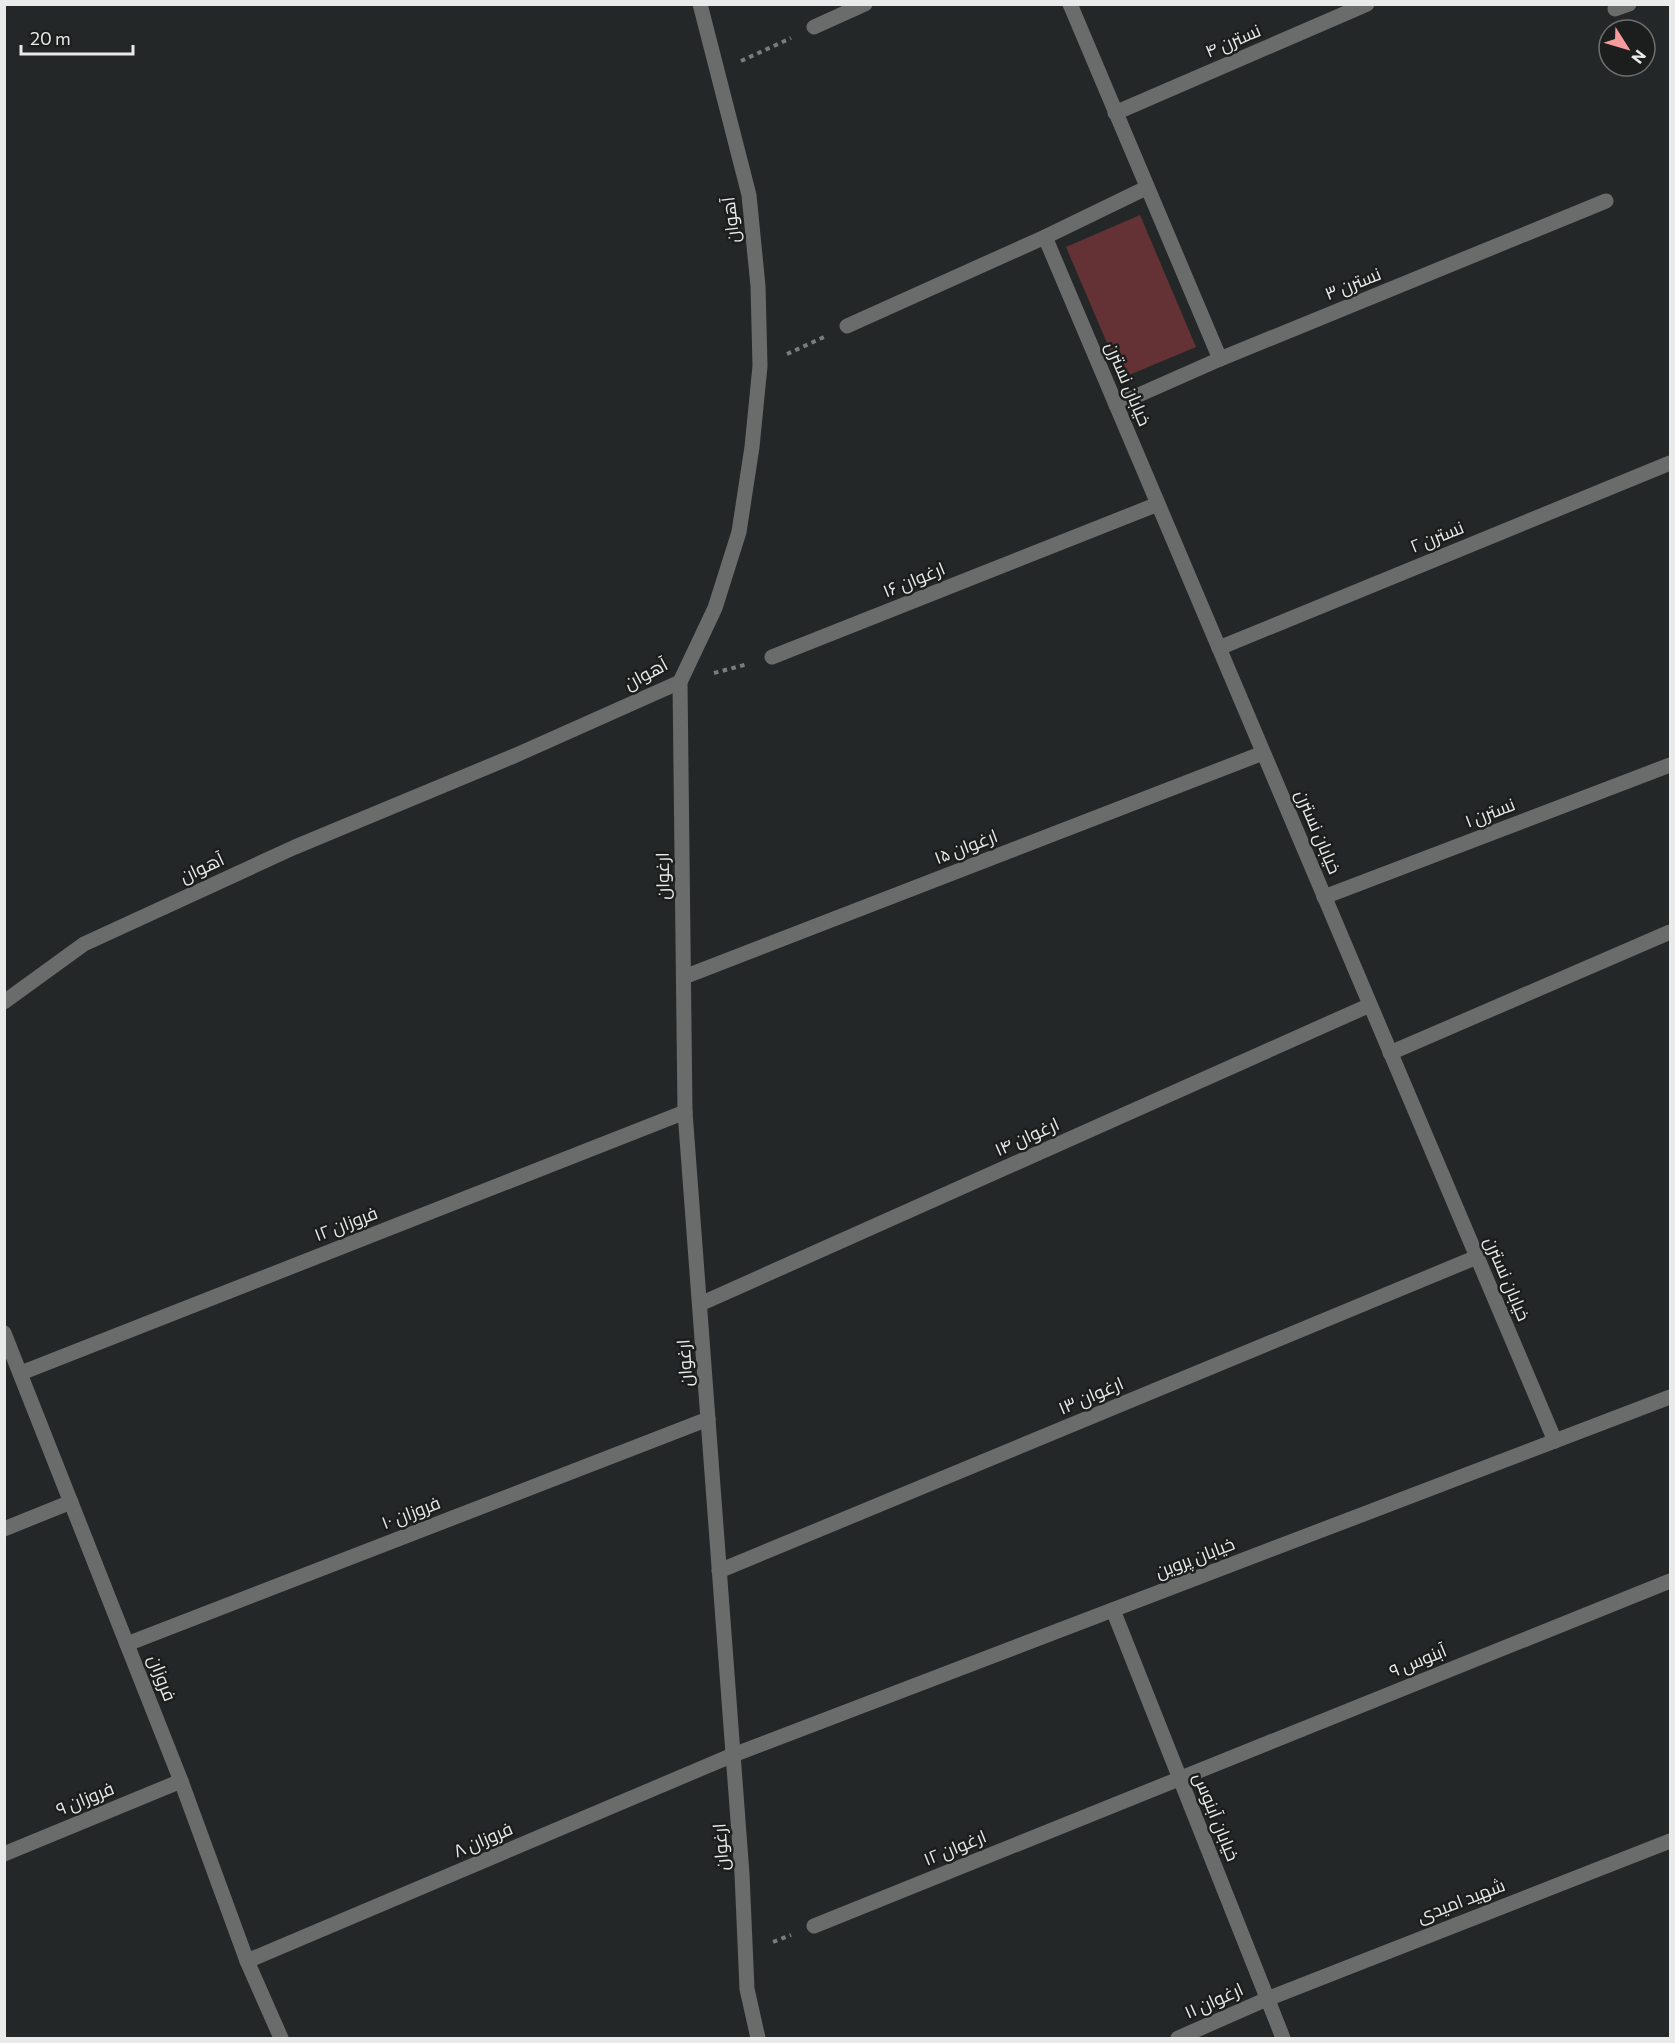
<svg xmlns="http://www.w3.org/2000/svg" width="1675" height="2043" font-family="Commissioner,Cairo,sans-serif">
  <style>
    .green { fill: #643235 }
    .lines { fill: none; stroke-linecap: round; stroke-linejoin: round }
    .path { stroke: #7a7d7d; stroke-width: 4; stroke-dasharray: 4.5 4.5; stroke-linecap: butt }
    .minor { stroke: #6a6c6c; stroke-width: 15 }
    .tertiary { stroke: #6a6c6c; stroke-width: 15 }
    .labels { text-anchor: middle; stroke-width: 5; stroke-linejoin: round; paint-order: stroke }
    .street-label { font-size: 18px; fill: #e9ebeb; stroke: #1b1e1d }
  </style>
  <rect width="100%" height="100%" fill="#242727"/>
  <path class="green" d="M1140,215L1196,347L1122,378L1066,247Z"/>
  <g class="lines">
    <g class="path">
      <path d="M741,61L791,38"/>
      <path d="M787,354L824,337"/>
      <path d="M714,673L748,664"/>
      <path d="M773,1942L791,1935"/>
    </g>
    <g class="minor">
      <path d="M1070,4L1220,359"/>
      <path d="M1615,9L1629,4"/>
      <path d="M814,27L865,4"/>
      <path d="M1115,113L1367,4"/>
      <path d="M1045,237L1555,1441"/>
      <path d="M847,326L1045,237L1146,188"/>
      <path d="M1116,405L1220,359L1606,201"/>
      <path d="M1219,648L1670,463"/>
      <path d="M772,657L1158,504"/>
      <path d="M1324,897L1670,765"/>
      <path d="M684,977L1263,753"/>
      <path d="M4,1002L84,944L295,847L514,756L680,682"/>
      <path d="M1390,1053L1670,932"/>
      <path d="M700,1304L1370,1005"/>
      <path d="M4,1333L181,1781L247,1961L281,2038"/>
      <path d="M21,1373L685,1112"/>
      <path d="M4,1529L71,1502"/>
      <path d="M719,1571L1477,1257"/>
      <path d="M1113,1610L1283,2038"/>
      <path d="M127,1644L708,1419"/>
      <path d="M4,1854L181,1781"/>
      <path d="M814,1926L1670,1581"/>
      <path d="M247,1961L733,1755"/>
      <path d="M1178,2038L1267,1999L1670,1841"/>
    </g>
    <g class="tertiary">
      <path d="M700,4L749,195L758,286L760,366L752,447L739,532L715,608L680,682L685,1112L742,1874L747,1989L758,2038"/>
      <path d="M733,1755L1670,1397"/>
    </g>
  </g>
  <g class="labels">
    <g class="street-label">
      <text transform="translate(1233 41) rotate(-23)" y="6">نسترن ۴</text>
      <text transform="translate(731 220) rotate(-97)" y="6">آهوان</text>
      <text transform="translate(1353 284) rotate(-22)" y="6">نسترن ۳</text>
      <text transform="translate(1128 384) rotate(67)" y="6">خیابان نسترن</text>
      <text transform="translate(1437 537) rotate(-22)" y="6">نسترن ۲</text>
      <text transform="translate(914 580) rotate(-22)" y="6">ارغوان ۱۶</text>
      <text transform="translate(646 674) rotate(-28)" y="6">آهوان</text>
      <text transform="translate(1490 813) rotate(-21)" y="6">نسترن ۱</text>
      <text transform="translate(1318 832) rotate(67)" y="6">خیابان نسترن</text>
      <text transform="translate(966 847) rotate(-21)" y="6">ارغوان ۱۵</text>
      <text transform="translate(202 868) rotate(-25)" y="6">آهوان</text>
      <text transform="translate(663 876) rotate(-91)" y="6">ارغوان</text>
      <text transform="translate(1027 1137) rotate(-24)" y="6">ارغوان ۱۴</text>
      <text transform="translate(346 1224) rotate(-21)" y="6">فروزان ۱۲</text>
      <text transform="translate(1507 1279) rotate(67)" y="6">خیابان نسترن</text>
      <text transform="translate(685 1363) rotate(-94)" y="6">ارغوان</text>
      <text transform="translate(1091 1396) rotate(-23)" y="6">ارغوان ۱۳</text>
      <text transform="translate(411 1513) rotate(-21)" y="6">فروزان ۱۰</text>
      <text transform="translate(1195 1558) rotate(-21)" y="6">خیابان پروین</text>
      <text transform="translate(1418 1661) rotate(-22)" y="6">آبنوس ۹</text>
      <text transform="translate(162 1678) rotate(69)" y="6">فروزان</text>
      <text transform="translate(85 1799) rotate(-22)" y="6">فروزان ۹</text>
      <text transform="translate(1216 1817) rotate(68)" y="6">خیابان آبنوس</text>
      <text transform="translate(483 1840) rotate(-23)" y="6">فروزان ۸</text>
      <text transform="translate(721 1847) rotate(-94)" y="6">ارغوان</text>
      <text transform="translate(955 1848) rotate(-22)" y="6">ارغوان ۱۲</text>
      <text transform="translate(1461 1901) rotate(-21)" y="6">شهید امیدی</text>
      <text transform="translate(1214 2001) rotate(-24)" y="6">ارغوان ۱۱</text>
    </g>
  </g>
  <rect width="1675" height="2043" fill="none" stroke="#e9ebeb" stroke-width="12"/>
  <g transform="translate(1627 48) rotate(127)"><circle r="28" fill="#1b1e1d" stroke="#6d706f" stroke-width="1.5"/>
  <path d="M0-4.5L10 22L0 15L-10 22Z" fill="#f59b9e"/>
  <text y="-9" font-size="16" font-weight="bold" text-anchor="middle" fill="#e9ebeb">N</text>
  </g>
  <path d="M21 45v9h112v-9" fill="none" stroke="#e9ebeb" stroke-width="3"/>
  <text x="30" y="45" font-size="18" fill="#e9ebeb" stroke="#1b1e1d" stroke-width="4.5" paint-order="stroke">20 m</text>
</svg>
